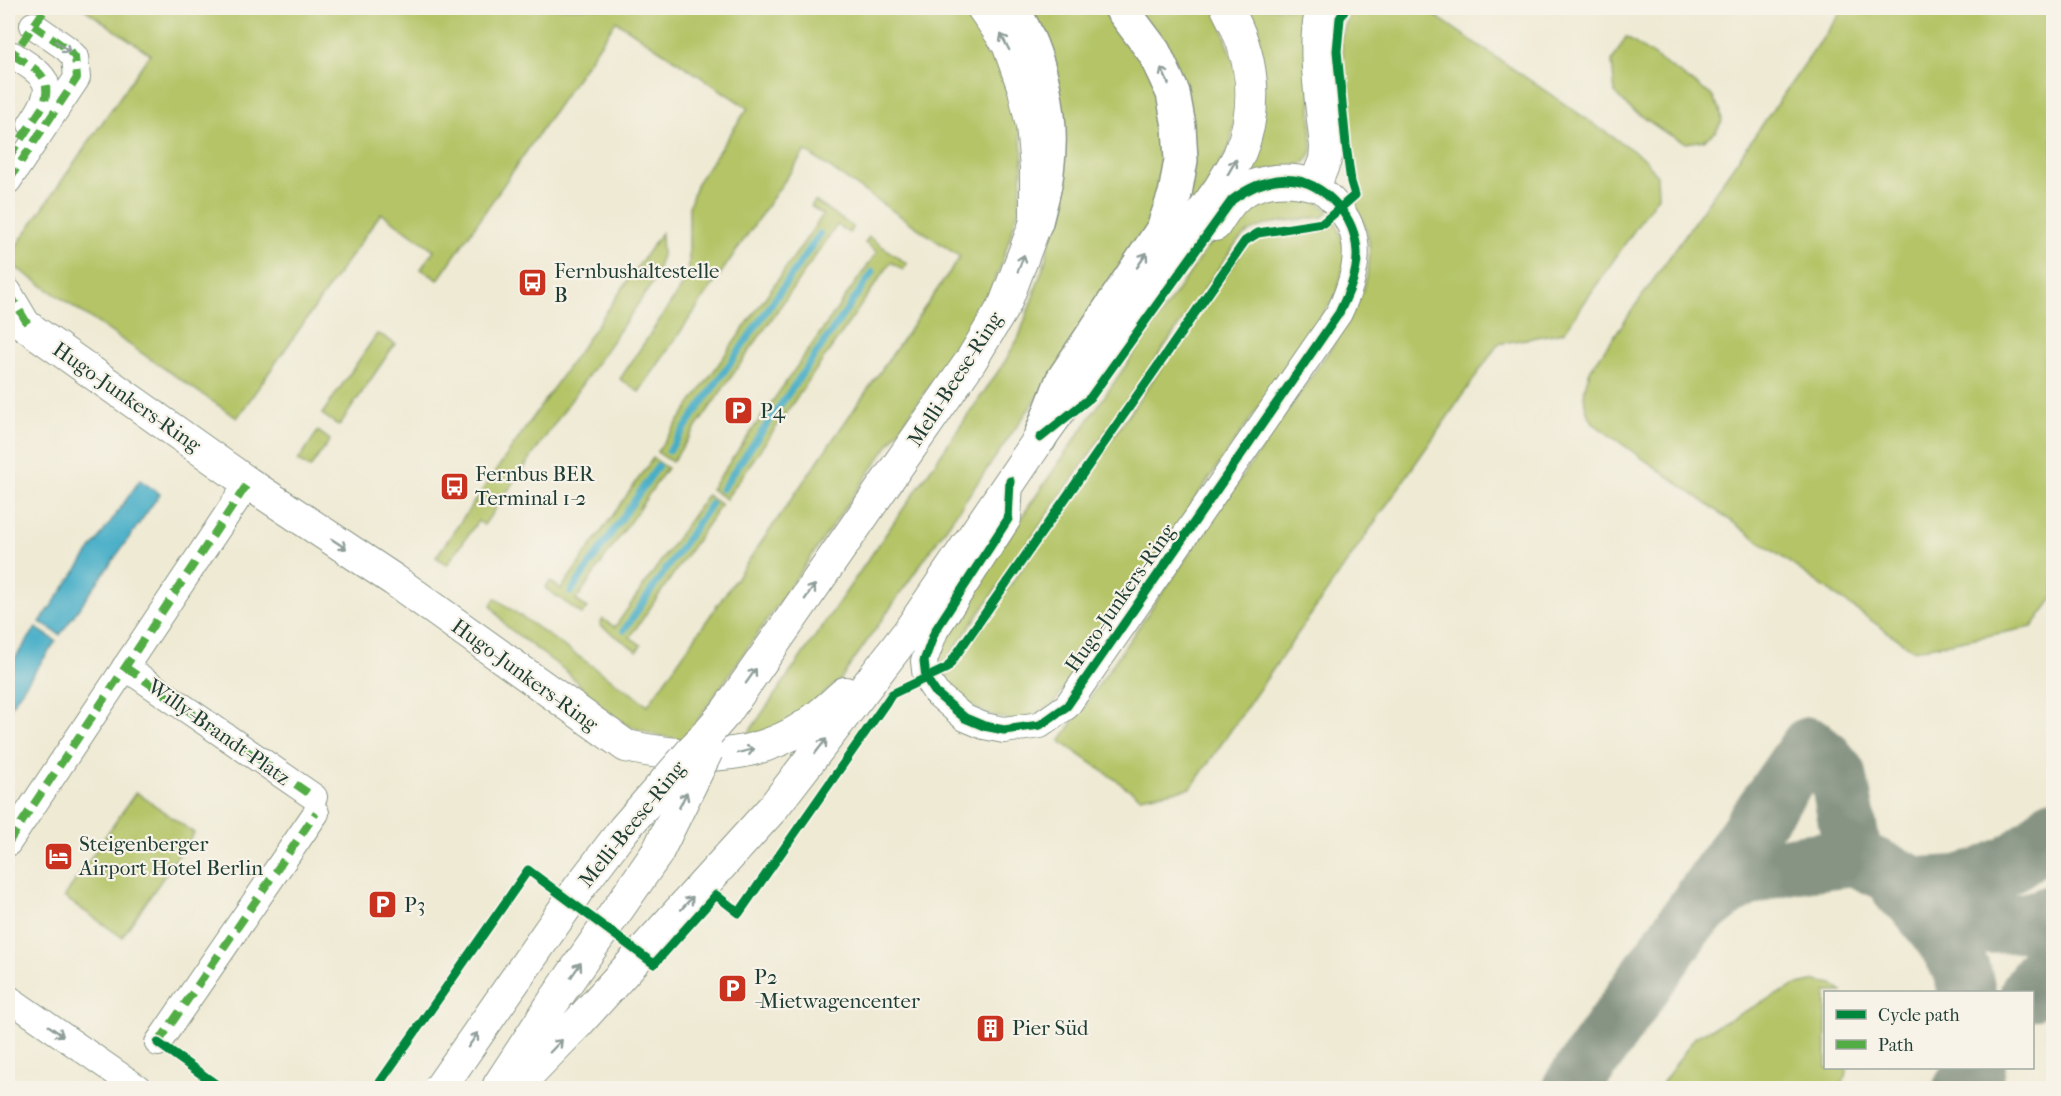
<svg xmlns="http://www.w3.org/2000/svg" width="2061" height="1096" font-family="'IM FELL French Canon',serif">
  <style>
    .green { fill: #b4c466; stroke: #6a804d; stroke-width: 1.5 }
    .water { fill: #47aec7; stroke: #33767e; stroke-width: 1.5 }
    .lines { fill: none; stroke-linecap: round; stroke-linejoin: round }
    .stream { stroke: #47aec7; stroke-width: 7 }
    .taxiway { stroke: #879484; stroke-width: 58 }
    .minor-casing { stroke: #879484; stroke-width: 28 }
    .tertiary-casing { stroke: #879484; stroke-width: 34 }
    .trunk-casing { stroke: #879484; stroke-width: 36 }
    .minor { stroke: #fff; stroke-width: 26 }
    .tertiary { stroke: #fff; stroke-width: 32 }
    .trunk { stroke: #fff; stroke-width: 33 }
    .tertiary-bridge-casing { stroke: #879484; stroke-width: 34; stroke-linecap: butt }
    .tertiary-bridge { stroke: #fff; stroke-width: 32 }
    .quiet { stroke: #52ad45; stroke-width: 8; stroke-dasharray: 15 8; stroke-linecap: butt }
    .cycleway-casing { stroke: #f7f3e8; stroke-width: 13 }
    .cycleway { stroke: #00873e; stroke-width: 9 }
    .oneway { stroke: #8f9e9a }
    .labels { text-anchor: middle; stroke-width: 4.5; stroke-linejoin: round; paint-order: stroke }
    .poi-label { font-size: 21px; fill: #1f3d34; stroke: #f7f3e8; text-anchor: start }
    .street-label { font-size: 21px; fill: #1f3d34; stroke: #f7f3e8 }
  </style>
  <rect width="100%" height="100%" fill="#f7f3e8"/>
  <filter id="ink" filterUnits="userSpaceOnUse"><feTurbulence type="fractalNoise" baseFrequency=".0167" numOctaves="2"/><feDisplacementMap in="SourceGraphic" scale="12" xChannelSelector="R" yChannelSelector="G"/><feConvolveMatrix kernelMatrix="1 2 1 2 8 2 1 2 1" color-interpolation-filters="sRGB"/></filter>
  <filter id="wash" filterUnits="userSpaceOnUse"><feTurbulence type="fractalNoise" baseFrequency=".008" numOctaves="4" result="noise"/><feDisplacementMap in="SourceGraphic" scale="24" xChannelSelector="R" yChannelSelector="G"/><feGaussianBlur stdDeviation="1.35" result="paint"/><feColorMatrix in="noise" values="0 0 0 0 0 0 0 0 0 0 0 0 0 0 0 0 0 1.4 0 .05"/><feComposite in="paint" operator="in"/></filter>
  <g filter="url(#wash)">
    <rect width="100%" height="100%" fill="#efead4"/>
    <g class="green">
      <path d="M85,8H971L994,42L1017,107L1023,158L1019,209L999,271L982,310L684,740L654,735L624,724L598,704L567,672L506,626L491,605L495,598L648,705L960,257L805,151L639,392L620,379L689,276V207L697,183L748,108L616,21L438,280L421,269L434,250L381,213L237,418L8,262V258L150,54L84,9Z"/>
      <path d="M1025,8H1103L1131,37L1149,65L1167,126L1163,196L1130,264L840,680L791,721L745,738L1004,363L1019,337L1045,262L1054,219Z"/>
      <path d="M1135,8H1213L1219,16L1241,86L1230,147L1181,227L1188,197Z"/>
      <path d="M1242,8H1309L1312,151L1307,160L1300,165L1253,173L1247,167Z"/>
      <path d="M1351,8H1424L1645,159L1657,176L1658,196L1564,332L1498,344L1191,788L1140,797L1060,741L1337,339C1358,306 1378,269 1366,229C1364,221 1356,212 1352,205L1361,195L1355,179L1341,38Z"/>
      <path d="M1844,8H2053L2054,597L2032,627L1913,650L1594,424C1581,405 1582,390 1591,369Z"/>
      <path d="M1626,37L1711,95L1720,109L1722,121L1716,131L1704,140L1686,143L1666,133L1627,106L1615,93L1612,61Z"/>
      <path d="M1287,191L1316,201L1329,211L1323,217C1293,221 1258,219 1237,242L947,660L938,664L940,650L961,605L1226,220L1255,199Z"/>
      <path d="M815,201L853,227L849,233L837,225L672,462L657,452L823,215L811,206Z"/>
      <path d="M1335,219L1347,254L1337,294L1052,706C1041,712 1026,720 1013,720C1008,720 1003,718 999,717C974,710 957,699 943,678L948,675L1242,251C1266,221 1308,240 1335,219Z"/>
      <path d="M661,233L662,255L654,281L484,525L478,521L447,565L436,557Z"/>
      <path d="M869,237L907,264L903,270L891,262L726,499L711,489L877,252L865,243Z"/>
      <path d="M377,334L383,336L395,344L339,426L322,414Z"/>
      <path d="M318,431L330,440L310,468L298,461Z"/>
      <path d="M653,458L667,468L576,600L587,608L582,614L545,588L550,581L561,589Z"/>
      <path d="M707,495L721,505L630,637L641,645L637,651L600,625L603,619L615,627Z"/>
      <path d="M136,792L194,833L122,937L64,897Z"/>
      <path d="M1816,981L1833,984L1842,992H1826V1068H1847L1842,1088H1659L1695,1037L1794,986Z"/>
    </g>
    <g class="water">
      <path d="M140,480L160,494L60,635L40,622Z"/>
      <path d="M36,628L56,641L8,710V668Z"/>
    </g>
    <g class="lines">
      <g class="stream">
        <path d="M669,451L820,234"/>
        <path d="M722,489L873,272"/>
        <path d="M571,592L658,466"/>
        <path d="M624,630L711,504"/>
      </g>
      <g class="taxiway">
        <path d="M1854,857L1917,886L1958,884L1982,877L2012,863L2032,849L2054,828"/>
        <path d="M1901,890C1911,897 1921,905 1932,911C1965,930 2019,928 2054,913"/>
        <path d="M1910,896C1934,925 1961,954 1967,992"/>
        <path d="M2029,992L2054,957"/>
        <path d="M1571,1088L1809,746L1825,759L1838,775L1854,857C1778,866 1740,866 1684,925"/>
        <path d="M1962,1088L1977,1068"/>
      </g>
    </g>
  </g>
  <g filter="url(#ink)">
    <g class="lines">
      <defs>
        <g id="minor">
          <path d="M13,55C49,78 58,84 31,124"/>
          <path d="M8,181L77,78L75,57L66,48L33,25"/>
          <path d="M8,291L30,328"/>
          <path d="M1010,481L1008,519L935,631L924,661L926,678L936,693L965,718L984,726L1004,730L1040,725L1067,706L1339,313C1364,260 1365,222 1315,185"/>
          <path d="M125,667L314,797"/>
          <path d="M8,843L248,483"/>
          <path d="M8,998L138,1088"/>
          <path d="M158,1043L316,813"/>
        </g>
        <g id="tertiary">
          <path d="M1215,225C1220,217 1225,209 1231,202C1252,178 1287,177 1315,185L1325,160L1326,147C1323,113 1310,37 1323,8"/>
          <path d="M8,313L248,483L394,580L626,746C685,759 749,762 802,728C818,718 831,705 845,693"/>
          <path d="M726,712L970,362L1005,304L1036,222V168L1032,126L1024,89L1008,44L983,8"/>
          <path d="M499,1085L554,1001L657,853"/>
          <path d="M515,1088L577,1024L772,809L909,631L1040,438L1220,188C1226,177 1234,166 1239,155C1260,105 1253,54 1227,8"/>
        </g>
        <g id="trunk">
          <path d="M1012,8C1041,54 1055,117 1047,172C1045,189 1040,205 1036,222"/>
          <path d="M1040,438L1062,381L1163,229L1175,194L1181,160L1179,126L1173,93L1154,52L1121,8"/>
        </g>
      </defs>
      <use href="#minor" class="minor-casing"/>
      <use href="#tertiary" class="tertiary-casing"/>
      <use href="#trunk" class="trunk-casing"/>
      <use href="#minor" class="minor"/>
      <use href="#tertiary" class="tertiary"/>
      <use href="#trunk" class="trunk"/>
      <defs>
        <g id="tertiary-bridge">
          <path d="M657,853L707,751"/>
          <path d="M440,1088L579,888L624,829L726,712"/>
        </g>
      </defs>
      <use href="#tertiary-bridge" class="tertiary-bridge-casing"/>
      <use href="#tertiary-bridge" class="tertiary-bridge"/>
      <g class="quiet">
        <path d="M8,62L46,8"/>
        <path d="M8,158L44,105C53,74 35,69 13,55"/>
        <path d="M8,181L77,78L75,57L66,48L33,25"/>
        <path d="M8,291L30,328"/>
        <path d="M125,667L314,797"/>
        <path d="M8,843L248,483"/>
        <path d="M158,1043L316,813"/>
      </g>
      <defs>
        <g id="cycleway">
          <path d="M1010,481L1008,519L935,631L924,661L926,678L936,693L965,718L984,726L1004,730L1040,725L1067,706L1339,313C1348,294 1358,274 1357,252C1356,235 1349,218 1338,206C1307,170 1268,173 1232,200L1090,398L1040,438"/>
          <path d="M158,1043L221,1088"/>
          <path d="M376,1088L528,870L654,964L716,895L739,913L892,694L947,668L1245,241L1258,233L1323,223L1355,195L1351,182L1346,145L1337,51L1340,18L1346,8"/>
        </g>
      </defs>
      <use href="#cycleway" class="cycleway-casing"/>
      <use href="#cycleway" class="cycleway"/>
    </g>
    <defs><path id="oneway-shaft" d="M-6 0H5M1.5-3L5.5 0L1.5 3" fill="none" stroke-width="1.6" stroke-linecap="round" stroke-linejoin="round" transform="scale(1.5)"/></defs>
    <g class="oneway">
      <use href="#oneway-shaft" transform="translate(1005 42) rotate(-118)"/>
      <use href="#oneway-shaft" transform="translate(63 47) rotate(39)"/>
      <use href="#oneway-shaft" transform="translate(1165 76) rotate(-115)"/>
      <use href="#oneway-shaft" transform="translate(1232 167) rotate(-60)"/>
      <use href="#oneway-shaft" transform="translate(1142 260) rotate(-56)"/>
      <use href="#oneway-shaft" transform="translate(1021 263) rotate(-69)"/>
      <use href="#oneway-shaft" transform="translate(339 544) rotate(33)"/>
      <use href="#oneway-shaft" transform="translate(810 592) rotate(-55)"/>
      <use href="#oneway-shaft" transform="translate(751 676) rotate(-55)"/>
      <use href="#oneway-shaft" transform="translate(821 746) rotate(-52)"/>
      <use href="#oneway-shaft" transform="translate(746 751) rotate(-14)"/>
      <use href="#oneway-shaft" transform="translate(683 800) rotate(-64)"/>
      <use href="#oneway-shaft" transform="translate(687 903) rotate(-48)"/>
      <use href="#oneway-shaft" transform="translate(576 970) rotate(-55)"/>
      <use href="#oneway-shaft" transform="translate(56 1031) rotate(35)"/>
      <use href="#oneway-shaft" transform="translate(473 1040) rotate(-55)"/>
      <use href="#oneway-shaft" transform="translate(556 1046) rotate(-46)"/>
    </g>
  </g>
  <defs>
    <symbol id="bus-square" viewBox="-11 -11 22 22"><rect x="-9" y="-9" width="18" height="18" rx="4" fill="#c8321e" stroke="#f7f3e8"/><path d="M-5-6H5V4H4V6H2V4H-2V6H-4V4H-5ZM-3.5-4V0h7V-4ZM-3.5 1.2v1.5H-2V1.2ZM2 1.2v1.5H3.5V1.2Z" fill="#fff"/></symbol>
    <symbol id="parking-square" viewBox="-11 -11 22 22"><rect x="-9" y="-9" width="18" height="18" rx="4" fill="#c8321e" stroke="#f7f3e8"/><path d="M-3.5-5.5H1a3.5 3.5 0 0 1 0 7H-1V5.5H-3.5ZM-1-3.4V-.6H.8a1.4 1.4 0 0 0 0-2.8Z" fill="#fff"/></symbol>
    <symbol id="hotel-square" viewBox="-11 -11 22 22"><rect x="-9" y="-9" width="18" height="18" rx="4" fill="#c8321e" stroke="#f7f3e8"/><path d="M-6-4.5h1.5V1H6V5H4.5V3h-9V5H-6ZM-4 0a1.8 1.8 0 1 1 3.6 0ZM.5 0V-2.5h3Q6-2.5 6 0Z" fill="#fff"/></symbol>
    <symbol id="building-square" viewBox="-11 -11 22 22"><rect x="-9" y="-9" width="18" height="18" rx="4" fill="#c8321e" stroke="#f7f3e8"/><path d="M-4-6H4V6H1V3H-1V6H-4ZM-2.5-4.3h1.7v1.8h-1.7ZM.8-4.3h1.7v1.8H.8ZM-2.5-1h1.7V.8h-1.7ZM.8-1h1.7V.8H.8Z" fill="#fff"/></symbol>
  </defs>
  <g fill-rule="evenodd">
    <use href="#bus-square" x="516" y="266" width="33" height="33"/>
    <use href="#parking-square" x="722" y="394" width="33" height="33"/>
    <use href="#bus-square" x="438" y="470" width="33" height="33"/>
    <use href="#hotel-square" x="42" y="840" width="33" height="33"/>
    <use href="#parking-square" x="366" y="888" width="33" height="33"/>
    <use href="#parking-square" x="716" y="972" width="33" height="33"/>
    <use href="#building-square" x="974" y="1012" width="33" height="33"/>
  </g>
  <g class="labels">
    <g class="poi-label">
      <text x="554" y="278">Fernbushaltestelle<tspan x="554" dy="24">B</tspan></text>
      <text x="760" y="418">P4</text>
      <text x="475" y="481">Fernbus BER<tspan x="475" dy="24">Terminal 1-2</tspan></text>
      <text x="79" y="851">Steigenberger<tspan x="79" dy="24">Airport Hotel Berlin</tspan></text>
      <text x="404" y="912">P3</text>
      <text x="754" y="984">P2<tspan x="754" dy="24">-Mietwagencenter</tspan></text>
      <text x="1012" y="1035">Pier Süd</text>
    </g>
    <g class="street-label">
      <text transform="translate(955 379) rotate(-57)" y="7">Melli-Beese-Ring</text>
      <text transform="translate(127 397) rotate(35)" y="7">Hugo-Junkers-Ring</text>
      <text transform="translate(1120 598) rotate(-55)" y="7">Hugo-Junkers-Ring</text>
      <text transform="translate(525 675) rotate(36)" y="7">Hugo-Junkers-Ring</text>
      <text transform="translate(219 732) rotate(35)" y="7">Willy-Brandt-Platz</text>
      <text transform="translate(632 824) rotate(-51)" y="7">Melli-Beese-Ring</text>
    </g>
  </g>
  <rect width="2061" height="1096" fill="none" stroke="#f7f3e8" stroke-width="30"/>
  <rect x="1824" y="991" width="210" height="78" fill="#f7f3e8" stroke="#a1aaa0" stroke-width="1.5"/>
  <rect x="1836" y="1010" width="30" height="9" fill="#00873e" stroke="#a1aaa0" stroke-width="1.5"/>
  <text x="1878" y="1021" font-size="18" fill="#1f3d34">Cycle path</text>
  <rect x="1836" y="1040" width="30" height="9" fill="#52ad45" stroke="#a1aaa0" stroke-width="1.5"/>
  <text x="1878" y="1051" font-size="18" fill="#1f3d34">Path</text>
</svg>
